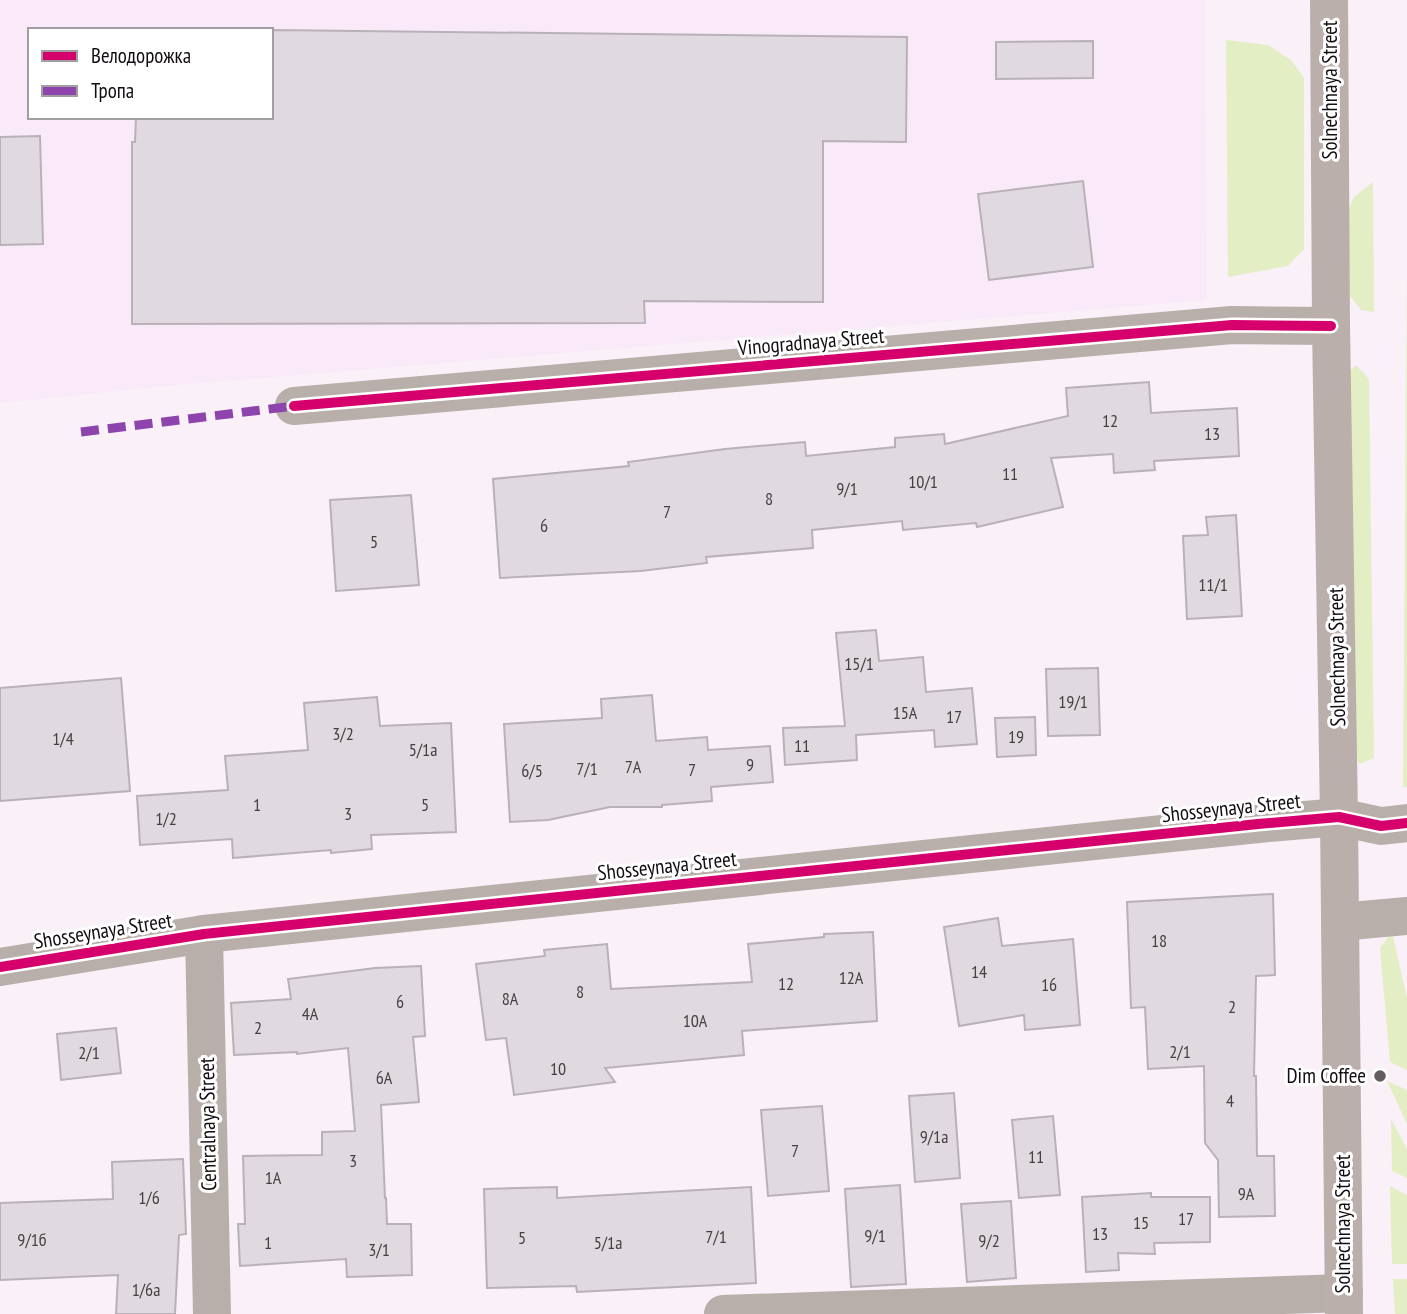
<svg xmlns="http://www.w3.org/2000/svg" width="1407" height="1314" font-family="'PT Sans Narrow',sans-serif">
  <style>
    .built { fill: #f9e9f9; fill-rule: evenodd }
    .green { fill: #e3eec5 }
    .building { fill: #e0d9df; stroke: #b8b1b7; stroke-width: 2 }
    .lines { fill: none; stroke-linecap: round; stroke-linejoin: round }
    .minor { stroke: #b8afaa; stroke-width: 38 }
    .major { stroke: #baafab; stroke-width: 38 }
    .quiet { stroke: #8e44ad; stroke-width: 9; stroke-dasharray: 18 9; stroke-linecap: butt }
    .cycleway-casing { stroke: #fff; stroke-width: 15 }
    .cycleway { stroke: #d6006c; stroke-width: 10 }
    .poi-dot { fill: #635c62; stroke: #fff; stroke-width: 2.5 }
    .labels { text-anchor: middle; stroke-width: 6; stroke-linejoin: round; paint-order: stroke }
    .number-label { font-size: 18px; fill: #464045 }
    .street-label { font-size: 21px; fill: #120d12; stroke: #fff }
    .poi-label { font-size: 21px; fill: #120d12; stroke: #fff; text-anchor: end }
  </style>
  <rect width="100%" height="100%" fill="#f9f0f8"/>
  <path class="built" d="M0,0H1205L1207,300L175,385L0,403ZM30,30H271V117H30Z"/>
  <g class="green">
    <path d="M1226,40L1268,45L1291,60L1304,78V249L1288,266L1228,277Z"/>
    <path d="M1373,182L1374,312L1361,310L1350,296L1348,210L1354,197Z"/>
    <path d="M1407,271V787H1403Z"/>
    <path d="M1356,365L1369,379L1374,758L1360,764L1351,752L1346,375Z"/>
    <path d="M1392,932L1407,998V1070L1390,1062L1380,948Z"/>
    <path d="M1387,1081L1407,1090V1124Z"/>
    <path d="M1391,1119L1407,1149V1178L1392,1171Z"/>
    <path d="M1390,1186L1407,1195V1264H1392Z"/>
    <path d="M1393,1279H1407V1314H1395Z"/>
  </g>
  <g class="building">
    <path d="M271,30L907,37L906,142L823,141V302L644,301L645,323L132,324V142H135L136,117H271Z"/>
    <path d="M1093,41V78L996,79V42Z"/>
    <path d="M40,136L43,244L0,245V137Z"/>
    <path d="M1083,181L1093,267L989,280L978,194Z"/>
    <path d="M1149,382L1151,413L1237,408L1239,456L1154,461L1155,470L1114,473L1113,454L1051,458L1063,507L977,527L976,523L903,530L902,521L812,530L813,548L706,557L707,563L641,571L500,578L493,479L629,466L628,462L725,449L805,442L806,456L895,447V438L944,434L945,444L1068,416L1066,388Z"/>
    <path d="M411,495L419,585L336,591L330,500Z"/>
    <path d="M1236,515L1242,616L1187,619L1183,536L1208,535L1206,517Z"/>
    <path d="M876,630L879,661L923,657L926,692L972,688L977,744L935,747L934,730L856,735L857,760L785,765L783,728L845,726L836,633Z"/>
    <path d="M1098,668L1100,735L1048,736L1046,669Z"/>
    <path d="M121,678L130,791L0,801V688Z"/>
    <path d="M652,695L656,741L707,737L708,750L770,746L773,782L711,787L712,801L662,805V807H610L548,820L510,822L504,724L602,718L601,699Z"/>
    <path d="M377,697L380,726L451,723L456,832L371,835L372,849L331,853V850L233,858L232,839L140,845L137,796L228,790L225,756L308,750L304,703Z"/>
    <path d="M1035,717L1036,755L997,757L995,718Z"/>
    <path d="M1273,894L1275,975L1256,976L1254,1076H1256L1257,1156H1274L1275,1216L1219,1217L1218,1160L1205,1143L1204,1066L1148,1069L1145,1007L1131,1008L1127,902Z"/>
    <path d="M998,918L1002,946L1073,939L1080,1025L1025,1030L1024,1015L959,1026L944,927Z"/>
    <path d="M873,932L877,1021L742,1031L744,1055L605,1068L615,1082L514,1095L506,1038L486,1040L476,964L545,956L544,950L607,944L611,989L752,982L748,944L824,937V934Z"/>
    <path d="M421,966L425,1036L413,1037L419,1102L381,1105L385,1198H386L387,1224H411L412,1275L347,1277L346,1259L240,1266L238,1224H245L243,1156L322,1155V1132L355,1131L348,1048L297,1054V1052L234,1055L231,1003L291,999L288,979L375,968Z"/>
    <path d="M116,1028L121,1073L61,1080L57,1034Z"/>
    <path d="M954,1093L960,1178L915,1182L909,1096Z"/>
    <path d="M822,1106L829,1191L768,1196L761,1110Z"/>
    <path d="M1053,1116L1060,1195L1019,1198L1012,1120Z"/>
    <path d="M183,1159L186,1234L179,1235L175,1314H116L118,1275L0,1280V1203L113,1199L112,1162Z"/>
    <path d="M900,1185L906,1284L851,1287L845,1189Z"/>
    <path d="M557,1187V1198L751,1187L756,1283L577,1292L576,1286L487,1288L484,1189Z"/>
    <path d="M1151,1193V1197H1210V1242L1154,1243L1155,1254L1118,1253L1119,1270L1086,1272L1082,1197Z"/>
    <path d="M1011,1201L1016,1278L967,1282L961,1204Z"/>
  </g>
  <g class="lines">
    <g class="minor">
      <path d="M294,406L1232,325L1331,326"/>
      <path d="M1340,922L1407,916"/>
      <path d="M204,934L212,1314"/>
      <path d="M0,967L204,934L1258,824L1339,817L1381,826L1407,823"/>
      <path d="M723,1314L1344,1293"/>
    </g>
    <path class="major" d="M1329,0L1331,326L1339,817L1344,1314"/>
    <path class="quiet" d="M81,432L294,406"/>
    <defs>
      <g id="cycleway">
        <path d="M294,406L1232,325L1331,326"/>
        <path d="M0,967L204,934L1258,824L1339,817L1381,826L1407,823"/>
      </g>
    </defs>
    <use href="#cycleway" class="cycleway-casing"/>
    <use href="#cycleway" class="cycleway"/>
  </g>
  <circle class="poi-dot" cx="1380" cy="1076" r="7"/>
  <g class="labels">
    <g class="number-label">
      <text x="1110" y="427">12</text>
      <text x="1212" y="440">13</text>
      <text x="1010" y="480">11</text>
      <text x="923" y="488">10/1</text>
      <text x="847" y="495">9/1</text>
      <text x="769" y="505">8</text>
      <text x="667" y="518">7</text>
      <text x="544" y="532">6</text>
      <text x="374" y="548">5</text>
      <text x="1213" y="591">11/1</text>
      <text x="859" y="670">15/1</text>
      <text x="1073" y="708">19/1</text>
      <text x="905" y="719">15А</text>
      <text x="954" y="723">17</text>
      <text x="343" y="740">3/2</text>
      <text x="1016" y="743">19</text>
      <text x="63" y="745">1/4</text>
      <text x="802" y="752">11</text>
      <text x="423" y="756">5/1а</text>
      <text x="750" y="771">9</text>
      <text x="633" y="773">7А</text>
      <text x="587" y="775">7/1</text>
      <text x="692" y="776">7</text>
      <text x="532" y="777">6/5</text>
      <text x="257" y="811">1</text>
      <text x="425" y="811">5</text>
      <text x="348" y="820">3</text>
      <text x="166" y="825">1/2</text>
      <text x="1159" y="947">18</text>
      <text x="979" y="978">14</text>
      <text x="851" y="984">12А</text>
      <text x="786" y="990">12</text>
      <text x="1049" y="991">16</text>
      <text x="580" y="998">8</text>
      <text x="510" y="1005">8А</text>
      <text x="400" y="1008">6</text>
      <text x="1232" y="1013">2</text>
      <text x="310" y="1020">4А</text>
      <text x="695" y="1027">10А</text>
      <text x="258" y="1034">2</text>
      <text x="1180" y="1058">2/1</text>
      <text x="89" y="1059">2/1</text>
      <text x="558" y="1075">10</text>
      <text x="384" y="1084">6А</text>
      <text x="1230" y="1107">4</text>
      <text x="934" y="1143">9/1а</text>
      <text x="795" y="1157">7</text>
      <text x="1036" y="1163">11</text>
      <text x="353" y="1167">3</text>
      <text x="273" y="1184">1А</text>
      <text x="1246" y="1200">9А</text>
      <text x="149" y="1204">1/6</text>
      <text x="1186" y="1225">17</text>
      <text x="1141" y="1229">15</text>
      <text x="1100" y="1240">13</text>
      <text x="875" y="1242">9/1</text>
      <text x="716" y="1243">7/1</text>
      <text x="522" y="1244">5</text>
      <text x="32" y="1246">9/1б</text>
      <text x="989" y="1247">9/2</text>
      <text x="268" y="1249">1</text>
      <text x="608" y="1249">5/1а</text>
      <text x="379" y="1256">3/1</text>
      <text x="146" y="1296">1/6а</text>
    </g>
    <g class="street-label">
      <text transform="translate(1330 90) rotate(-90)" y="7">Solnechnaya Street</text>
      <text transform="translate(811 342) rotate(-5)" y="7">Vinogradnaya Street</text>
      <text transform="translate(1337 657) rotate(-91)" y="7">Solnechnaya Street</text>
      <text transform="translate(1231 808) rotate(-6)" y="7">Shosseynaya Street</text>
      <text transform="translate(667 866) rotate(-6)" y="7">Shosseynaya Street</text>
      <text transform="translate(103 931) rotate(-9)" y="7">Shosseynaya Street</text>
      <text transform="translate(208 1124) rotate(-91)" y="7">Centralnaya Street</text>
      <text transform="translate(1343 1224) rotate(-90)" y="7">Solnechnaya Street</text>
    </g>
    <g class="poi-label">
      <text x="1366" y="1083">Dim Coffee</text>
    </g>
  </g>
  <rect x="28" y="28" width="245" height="91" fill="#ffffff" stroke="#a09ea0" stroke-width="2"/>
  <rect x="42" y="51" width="35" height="10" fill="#d6006c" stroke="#a09ea0" stroke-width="2"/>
  <text x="91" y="63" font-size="21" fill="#120d12">Велодорожка</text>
  <rect x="42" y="86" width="35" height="10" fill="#8e44ad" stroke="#a09ea0" stroke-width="2"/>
  <text x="91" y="98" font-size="21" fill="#120d12">Тропа</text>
</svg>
